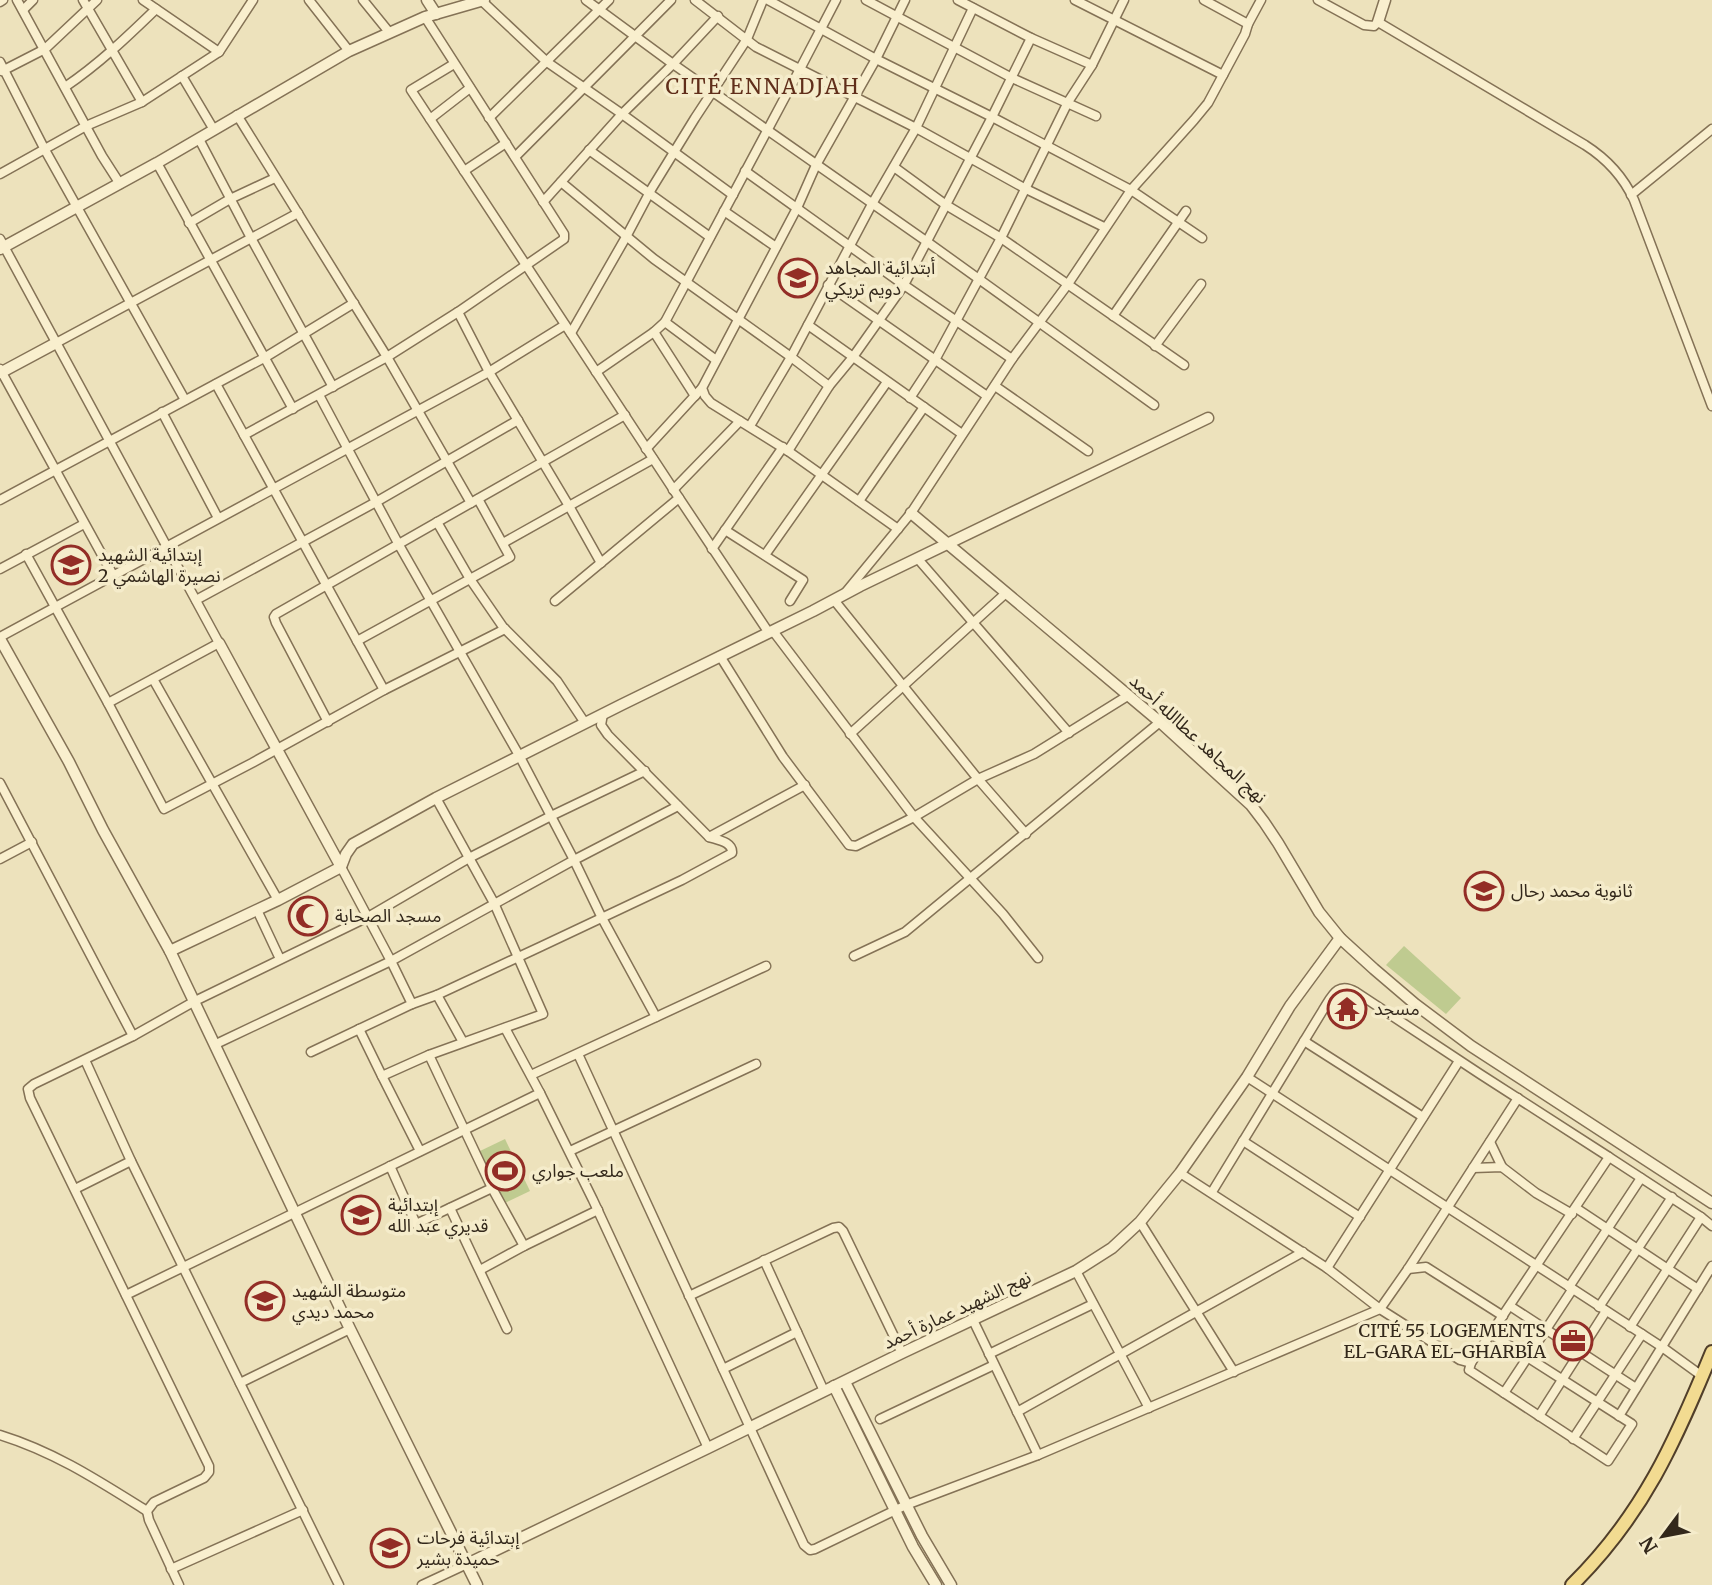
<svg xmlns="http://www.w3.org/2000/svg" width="1712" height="1585" font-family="Merriweather,'Noto Sans Arabic',serif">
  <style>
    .green { fill: #bfcb90 }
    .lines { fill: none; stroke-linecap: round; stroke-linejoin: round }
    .minor-casing { stroke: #847256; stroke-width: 11 }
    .tertiary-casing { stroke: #847256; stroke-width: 13 }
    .primary-casing { stroke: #513f2a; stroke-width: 16 }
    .minor { stroke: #f9efce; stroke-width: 8 }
    .tertiary { stroke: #f9efce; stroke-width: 10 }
    .primary { stroke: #f2db91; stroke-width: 12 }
    .labels { text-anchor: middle; stroke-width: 7; stroke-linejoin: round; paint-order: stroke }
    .poi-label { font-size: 18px; fill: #33281b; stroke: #f5eccb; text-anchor: start }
    .street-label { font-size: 18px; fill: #33281b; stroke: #f5eccb }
    .quarter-label { font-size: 21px; letter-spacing: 2px; fill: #602e1a; stroke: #f5eccb }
  </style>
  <rect width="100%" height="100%" fill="#ede2bc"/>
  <g class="green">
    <path d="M1404,946L1461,998L1446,1014L1386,965Z"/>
    <path d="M505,1139L530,1191L505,1203L480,1151Z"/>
  </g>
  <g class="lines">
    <defs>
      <g id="minor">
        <path d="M17,0L102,156L120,184"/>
        <path d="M83,0L142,102"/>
        <path d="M143,0L219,52"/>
        <path d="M309,0L349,51"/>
        <path d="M363,0L389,32"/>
        <path d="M586,0L673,64L926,241L1154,405"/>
        <path d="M695,0L756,47L916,128L1026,189L1104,227"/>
        <path d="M768,0L876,59L992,117L1131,190L1202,238"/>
        <path d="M866,0L1012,78L1096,116"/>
        <path d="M958,0L1031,38L1092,65"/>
        <path d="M1075,0L1223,75"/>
        <path d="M1204,0L1248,24"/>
        <path d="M1318,0L1364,25L1374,26L1378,22L1585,145C1607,159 1623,176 1634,200L1712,406"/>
        <path d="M482,1L547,62L622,114L733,195"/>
        <path d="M0,2L3,0"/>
        <path d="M23,10L33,0"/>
        <path d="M0,62L45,150L185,400"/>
        <path d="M454,64L411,90L679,498L769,633"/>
        <path d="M2,71L45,49L97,0"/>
        <path d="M182,76L214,130"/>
        <path d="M65,87C99,64 127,37 156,9"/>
        <path d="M237,115L387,357L471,503"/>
        <path d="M489,118L609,0"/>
        <path d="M430,119L470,88"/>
        <path d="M199,139L251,238L333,387"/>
        <path d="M589,150L710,237"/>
        <path d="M515,157L671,0"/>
        <path d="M157,163L293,409"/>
        <path d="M894,167L946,205L1001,238L1184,365"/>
        <path d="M464,171L506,143"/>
        <path d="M745,171L904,285L1012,359"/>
        <path d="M0,174L86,126L142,102L219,52L253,0"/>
        <path d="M561,182L654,259L791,357L829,386L853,357L904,285L992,117L1031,38"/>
        <path d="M1631,195L1712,129"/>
        <path d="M543,202L622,114L673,64L718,16"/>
        <path d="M724,211L776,247"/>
        <path d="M189,223L230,199L275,178"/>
        <path d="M0,239L219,643L108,703"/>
        <path d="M828,285L987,396"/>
        <path d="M458,312L489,372L569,506L653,459"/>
        <path d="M1113,316L1186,211"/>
        <path d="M665,322L716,360"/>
        <path d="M808,325L962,434"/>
        <path d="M654,332L695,396"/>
        <path d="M571,333L626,237L652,188L695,118L747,39L763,0"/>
        <path d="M56,343L298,213"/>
        <path d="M1155,346L1201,284"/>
        <path d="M0,369L113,575"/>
        <path d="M596,372L654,332L665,322L800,69L836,0"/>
        <path d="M216,384L384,690"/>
        <path d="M995,386L1088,451"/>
        <path d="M319,395L399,545L520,757L574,860L602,918L656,1017"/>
        <path d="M910,398L935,360L1001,238L1068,102L1092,65L1124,0"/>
        <path d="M162,412L218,518"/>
        <path d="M750,426L791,357L872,204L916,128L973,8"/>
        <path d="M244,435L387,357L458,312L564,239V234L425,17"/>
        <path d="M646,449L702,388"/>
        <path d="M788,451L829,386"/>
        <path d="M673,490L740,421"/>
        <path d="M0,500L264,358L354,303"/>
        <path d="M859,501L924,407"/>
        <path d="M437,522L470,579L503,627L557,681L585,723"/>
        <path d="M898,529L788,451L711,403L705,396L702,388L797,208L816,165L876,59L905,0"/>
        <path d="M725,530L803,580L790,601"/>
        <path d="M503,543L569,506L601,563"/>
        <path d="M712,549L783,447"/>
        <path d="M26,554L108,703L164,809L252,763L384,690L505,629"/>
        <path d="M765,555L887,382"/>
        <path d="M918,559L1069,733"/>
        <path d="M0,569L84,524"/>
        <path d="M846,592L911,513L1012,359L1068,284L1131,190L1194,120L1208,103L1245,34L1248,24L1261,0"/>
        <path d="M196,600L376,502L518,420"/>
        <path d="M834,600L978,779L1026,834"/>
        <path d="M555,601L679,498"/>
        <path d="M773,631L914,817L1003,914L1038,958"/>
        <path d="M0,637L489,372L565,325"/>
        <path d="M357,641L510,557L478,499"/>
        <path d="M720,656L783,757L849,845L856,846L914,817L978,779L1034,754L1129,695"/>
        <path d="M153,679L278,900"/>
        <path d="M328,722L276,623L274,617L276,614L625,415"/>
        <path d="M850,734L1006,593"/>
        <path d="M0,783L133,1036"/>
        <path d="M709,837L805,785"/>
        <path d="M0,859L32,842"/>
        <path d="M341,867L391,961L412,1004"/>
        <path d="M257,910L280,959"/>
        <path d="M854,956L905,932L1160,722"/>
        <path d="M437,995L463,1042"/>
        <path d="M359,1029L382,1076L429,1055L543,1014L494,903L436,798"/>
        <path d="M1304,1041L1423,1117"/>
        <path d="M216,1044L391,961L574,860L678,806"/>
        <path d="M311,1052L412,1004L437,995L542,946L682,880L732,853C733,842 718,840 709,837L608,735L601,725L603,714"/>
        <path d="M578,1054L804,1545L810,1550L815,1549L906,1505L1038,1455L1380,1309L1408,1269L1518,1098"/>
        <path d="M429,1055L492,1188L524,1246"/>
        <path d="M85,1060L131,1161L339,1585"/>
        <path d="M531,1075L766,966"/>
        <path d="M382,1076L420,1151"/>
        <path d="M1247,1077L1662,1347L1702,1376"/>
        <path d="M540,1093L593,1200L708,1448"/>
        <path d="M1243,1141L1360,1217"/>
        <path d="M1490,1142L1502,1167"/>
        <path d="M570,1151L756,1064"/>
        <path d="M1609,1157L1701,1217L1712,1226"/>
        <path d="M390,1166L416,1224L492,1188"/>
        <path d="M1473,1168L1502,1167L1536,1193L1572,1214"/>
        <path d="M1180,1173L1327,1268L1380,1309L1460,1360L1471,1363L1609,1157L1480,1074L1356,992C1337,981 1332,996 1323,1010L1212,1192"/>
        <path d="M75,1189L131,1161"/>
        <path d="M450,1208L507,1329"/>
        <path d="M1576,1208L1698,1289"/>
        <path d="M1140,1222L1234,1372"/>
        <path d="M764,1260L824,1391"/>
        <path d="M1327,1268L1459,1061"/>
        <path d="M1408,1269L1426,1267L1503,1316"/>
        <path d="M480,1270L524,1246L598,1210"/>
        <path d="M1076,1271L1149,1408"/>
        <path d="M1569,1287L1641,1178"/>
        <path d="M126,1295L540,1093L505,1028"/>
        <path d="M689,1296L833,1228L839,1227L843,1231L902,1353"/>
        <path d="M1510,1306L1636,1388"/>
        <path d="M1599,1307L1672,1197"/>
        <path d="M973,1320L1038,1455"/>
        <path d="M1630,1327L1701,1217"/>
        <path d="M989,1354L1093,1304"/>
        <path d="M1471,1363L1469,1370L1608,1461L1632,1424L1491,1334"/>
        <path d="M723,1369L797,1332"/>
        <path d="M240,1383L350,1329"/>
        <path d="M1504,1393L1572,1290"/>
        <path d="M1017,1412L1303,1252"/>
        <path d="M1539,1416L1606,1311"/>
        <path d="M1619,1416L1712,1266"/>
        <path d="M880,1419L994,1365"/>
        <path d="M0,1435C55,1452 99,1481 147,1511"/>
        <path d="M1573,1439L1642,1334"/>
        <path d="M171,1569L303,1510"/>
        <path d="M179,1585L149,1520L147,1511L154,1502L204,1478L209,1472V1466L30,1098L28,1089L34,1084L133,1036L195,1001L368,917L469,858L551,816L645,771"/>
        <path d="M422,1585L467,1564"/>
      </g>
      <g id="tertiary">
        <path d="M427,0L436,14"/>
        <path d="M1378,22L1385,0"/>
        <path d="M0,249L157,163L349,51L425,17L484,0"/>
        <path d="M0,373L56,343"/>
        <path d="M911,513L1160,722L1251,805L1264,822L1278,843L1319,912L1340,938L1374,969L1415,1004L1471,1046L1712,1203"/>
        <path d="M0,639L69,762L103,830L170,951L350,1329L477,1585"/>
        <path d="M219,643L341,867"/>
        <path d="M170,951L278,900L341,867L346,854L353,844L436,798L621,705L813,611L860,586L1208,418"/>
        <path d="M845,1382L922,1536L951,1585"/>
        <path d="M834,1386L913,1547L936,1585"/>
        <path d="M467,1564L708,1448L902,1353L1076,1271L1112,1248L1140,1222L1180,1173L1247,1077L1290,1006L1340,938"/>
      </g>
      <path id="primary" d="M1572,1585C1643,1515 1675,1442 1712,1352"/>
    </defs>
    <use href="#minor" class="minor-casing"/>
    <use href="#tertiary" class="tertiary-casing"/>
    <use href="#primary" class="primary-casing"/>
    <use href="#minor" class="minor"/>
    <use href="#tertiary" class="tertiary"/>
    <use href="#primary" class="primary"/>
  </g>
  <defs>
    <symbol id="school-ring" viewBox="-11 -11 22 22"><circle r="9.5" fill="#f5eccb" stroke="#932d26" stroke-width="1.5"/><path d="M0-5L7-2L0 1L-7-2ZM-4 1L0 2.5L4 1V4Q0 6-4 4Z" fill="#932d26"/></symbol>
    <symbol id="mosque-ring" viewBox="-11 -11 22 22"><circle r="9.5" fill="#f5eccb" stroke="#932d26" stroke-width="1.5"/><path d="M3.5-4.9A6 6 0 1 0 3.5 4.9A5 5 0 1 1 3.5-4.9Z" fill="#932d26"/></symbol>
    <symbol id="temple-ring" viewBox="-11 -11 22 22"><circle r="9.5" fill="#f5eccb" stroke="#932d26" stroke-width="1.5"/><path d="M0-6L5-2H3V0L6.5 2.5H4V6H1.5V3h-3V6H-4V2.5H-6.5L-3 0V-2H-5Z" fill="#932d26"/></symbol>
    <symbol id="stadium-ring" viewBox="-11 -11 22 22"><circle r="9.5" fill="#f5eccb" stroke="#932d26" stroke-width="1.5"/><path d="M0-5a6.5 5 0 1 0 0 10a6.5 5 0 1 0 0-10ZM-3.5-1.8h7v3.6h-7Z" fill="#932d26"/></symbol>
    <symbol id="office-ring" viewBox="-11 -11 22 22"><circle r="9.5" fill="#f5eccb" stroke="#932d26" stroke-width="1.5"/><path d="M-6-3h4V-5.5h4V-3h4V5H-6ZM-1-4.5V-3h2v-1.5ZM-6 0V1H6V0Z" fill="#932d26"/></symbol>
  </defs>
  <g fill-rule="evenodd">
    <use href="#school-ring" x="776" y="256" width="44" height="44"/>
    <use href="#school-ring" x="49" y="543" width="44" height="44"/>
    <use href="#school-ring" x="1462" y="869" width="44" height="44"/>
    <use href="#mosque-ring" x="286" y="894" width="44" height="44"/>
    <use href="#temple-ring" x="1325" y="987" width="44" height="44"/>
    <use href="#stadium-ring" x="483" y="1149" width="44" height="44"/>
    <use href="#school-ring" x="339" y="1193" width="44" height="44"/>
    <use href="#school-ring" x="243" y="1279" width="44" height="44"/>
    <use href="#office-ring" x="1551" y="1319" width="44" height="44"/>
    <use href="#school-ring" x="368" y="1526" width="44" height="44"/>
  </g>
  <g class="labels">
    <g class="poi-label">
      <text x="825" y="274">أبتدائية المجاهد<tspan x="825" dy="21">دويم تريكي</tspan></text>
      <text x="98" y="561">إبتدائية الشهيد<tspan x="98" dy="21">نصيرة الهاشمي 2</tspan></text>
      <text x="1511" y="897">ثانوية محمد رحال</text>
      <text x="335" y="922">مسجد الصحابة</text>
      <text x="1374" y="1015">مسجد</text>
      <text x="532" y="1177">ملعب جواري</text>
      <text x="388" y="1211">إبتدائية<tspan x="388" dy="21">قديري عبد الله</tspan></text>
      <text x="292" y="1297">متوسطة الشهيد<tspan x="292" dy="21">محمد ديدي</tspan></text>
      <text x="1546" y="1337" text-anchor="end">CITÉ 55 LOGEMENTS<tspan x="1546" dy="21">EL-GARA EL-GHARBÎA</tspan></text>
      <text x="417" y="1544">إبتدائية فرحات<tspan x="417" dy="21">حميدة بشير</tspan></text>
    </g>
    <g class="street-label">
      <text transform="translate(1198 739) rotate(43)" y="6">نهج المجاهد عطاالله أحمد</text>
      <text transform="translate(957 1310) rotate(-25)" y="6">نهج الشهيد عمارة أحمد</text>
    </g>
    <g class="quarter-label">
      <text x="763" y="94">CITÉ ENNADJAH</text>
    </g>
  </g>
  <g transform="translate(1663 1536) rotate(238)" stroke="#f5eccb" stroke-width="5" paint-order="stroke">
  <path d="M0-5L12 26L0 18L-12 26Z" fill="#33281b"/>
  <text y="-10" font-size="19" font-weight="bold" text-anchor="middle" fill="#33281b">N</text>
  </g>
</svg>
